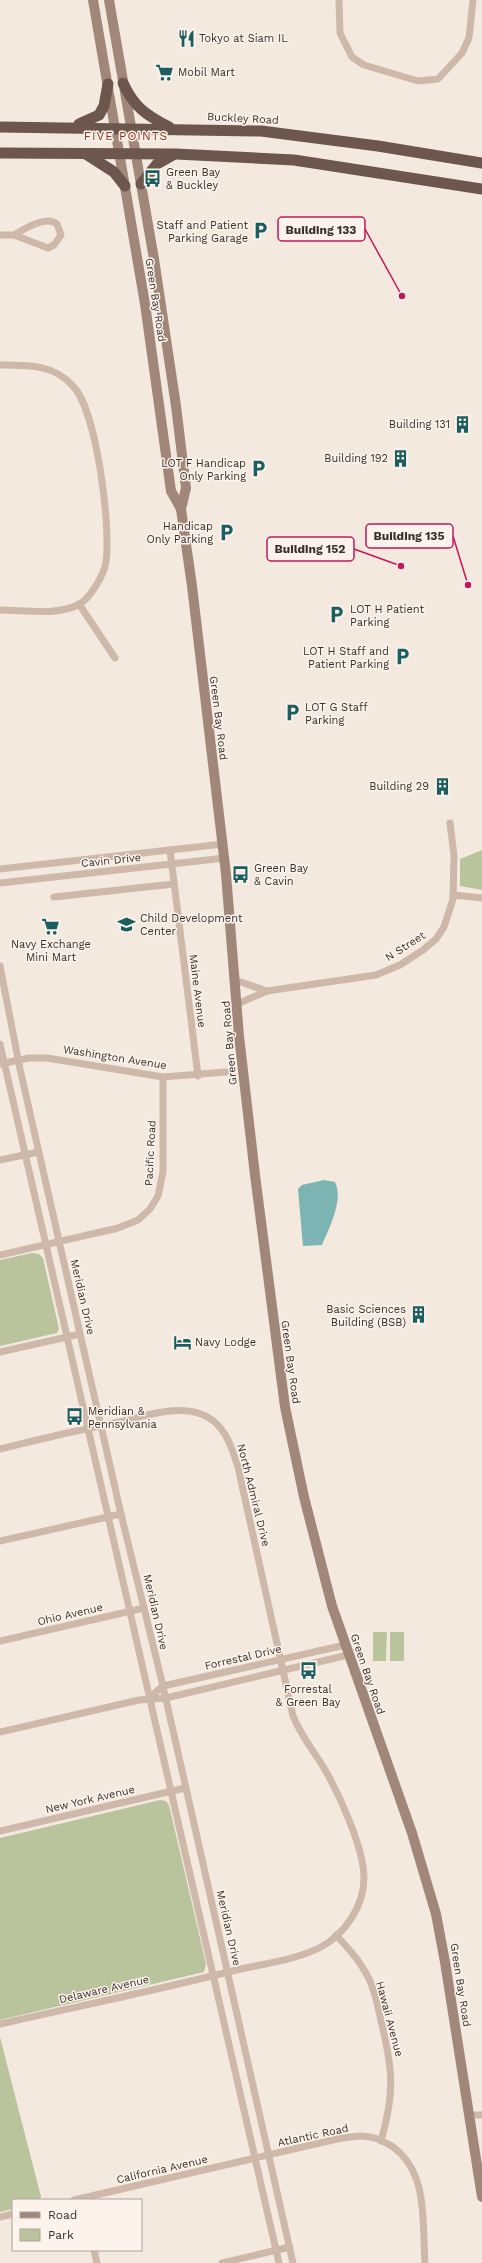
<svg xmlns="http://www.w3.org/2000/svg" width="482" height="2263" font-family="'Work Sans',sans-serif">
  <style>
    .green { fill: #b9c49d }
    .water { fill: #7cb3b3 }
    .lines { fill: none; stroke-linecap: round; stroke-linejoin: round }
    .minor { stroke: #cdb8a9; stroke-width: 7 }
    .secondary { stroke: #a1877a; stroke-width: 10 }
    .trunk { stroke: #6c564d; stroke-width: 11 }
    .labels { text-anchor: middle; stroke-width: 3; stroke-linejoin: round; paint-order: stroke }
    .poi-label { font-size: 11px; fill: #3a2e29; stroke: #fbf3ec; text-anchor: start }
    .street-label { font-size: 11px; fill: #3a2e29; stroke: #fbf3ec }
    .neighbourhood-label { font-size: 12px; letter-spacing: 1px; fill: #8e331e; stroke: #fbf3ec }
    .leader { fill: none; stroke: #c2185b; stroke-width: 1.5 }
    .callout-dot { fill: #c2185b; stroke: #fbf3ec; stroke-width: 1.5 }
    .callout { fill: #fbf3ec; stroke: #c2185b; stroke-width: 1.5 }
    .callout-label { font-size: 12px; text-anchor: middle; font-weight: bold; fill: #3a2e29 }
  </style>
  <rect width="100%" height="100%" fill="#f4e9df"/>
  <g class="green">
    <path d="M482,850V890L460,886V859Z"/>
    <path d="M32,1253L39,1254L43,1258L59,1329L57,1333L0,1346V1260Z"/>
    <path d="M373,1632H387L386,1661H373Z"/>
    <rect x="390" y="1632" width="14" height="29"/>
    <path d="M160,1800L166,1801L169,1805L206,1964L204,1972L0,2020V1838Z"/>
    <path d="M0,2037L41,2197L40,2200H13V2209L0,2212Z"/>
  </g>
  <path class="water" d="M324,1180L335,1182C344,1200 329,1228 322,1245L303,1246L298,1189L302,1185Z"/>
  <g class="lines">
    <g class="minor">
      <path d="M339,0L340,33L352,57L364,65L418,81L438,79L462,53L469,38L473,0"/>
      <path d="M0,235H14L48,248L54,245L61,235L57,224C46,215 24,229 14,235"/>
      <path d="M0,365C27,365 54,364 73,386C97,411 111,527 106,562C104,575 90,599 78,605C55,616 24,610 0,610"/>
      <path d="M79,604L115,658"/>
      <path d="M170,850L198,1076"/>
      <path d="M0,869L223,844"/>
      <path d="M0,883L225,858"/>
      <path d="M453,895L482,898"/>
      <path d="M54,897L174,884"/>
      <path d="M0,966L20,1069L121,1514L163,1686L293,2263"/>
      <path d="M235,980L267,991"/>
      <path d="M237,1004L267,991L376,975L400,965L423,950L436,939L444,927L453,899L454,856L450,823"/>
      <path d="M0,1044L279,2263"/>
      <path d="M0,1064L29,1058H47L163,1077L226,1072"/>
      <path d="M0,1160L38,1152"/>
      <path d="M0,1255L118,1228L138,1220L150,1209L158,1196L163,1172V1077"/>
      <path d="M0,1352L80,1334"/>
      <path d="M0,1449C40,1439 79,1430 119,1422C145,1416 175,1405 201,1414C224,1422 231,1445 238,1467L293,1716C301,1736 313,1750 324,1768C339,1794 364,1848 364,1878C364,1906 345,1934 321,1947C296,1960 263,1964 236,1970C158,1990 79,2006 0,2024"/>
      <path d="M0,1541L121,1514"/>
      <path d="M0,1641L144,1608"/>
      <path d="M149,1698L163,1686L345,1645"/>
      <path d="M0,1732L139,1700L166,1698L348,1655"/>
      <path d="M0,1831L185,1788"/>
      <path d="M336,1935C348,1948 360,1961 368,1977C375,1990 378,2006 381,2021C393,2070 395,2092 381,2141"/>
      <path d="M469,2115H482"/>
      <path d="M74,2200L337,2139C345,2138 353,2136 361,2136C372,2136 384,2141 393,2147C429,2173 422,2224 425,2263"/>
      <path d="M0,2217L13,2214"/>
      <path d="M94,2250L97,2263"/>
      <path d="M222,2263L290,2247"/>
    </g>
    <g class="secondary">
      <path d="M93,0L145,304L171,491L181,509L192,586L226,874L239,1036L255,1175L285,1407L304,1497L332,1606L412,1833L436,1914L445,1962L482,2197"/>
      <path d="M109,0L154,259L176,406L186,488L181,509"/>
    </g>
    <g class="trunk">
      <path d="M123,83C134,107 146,115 169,127"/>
      <path d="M79,124L99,115L104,106L108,84"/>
      <path d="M0,127L261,131L378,146L482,163"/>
      <path d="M0,153L176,154L294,160L482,189"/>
      <path d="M86,154L114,172L125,186"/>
      <path d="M141,184L157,164L173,155"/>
    </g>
  </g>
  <defs>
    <symbol id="restaurant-bare" viewBox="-9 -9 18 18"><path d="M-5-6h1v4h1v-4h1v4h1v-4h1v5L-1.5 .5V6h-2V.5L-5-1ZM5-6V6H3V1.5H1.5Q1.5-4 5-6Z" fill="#1c5d5f" stroke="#fbf3ec" stroke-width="2.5" paint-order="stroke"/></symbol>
    <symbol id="supermarket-bare" viewBox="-9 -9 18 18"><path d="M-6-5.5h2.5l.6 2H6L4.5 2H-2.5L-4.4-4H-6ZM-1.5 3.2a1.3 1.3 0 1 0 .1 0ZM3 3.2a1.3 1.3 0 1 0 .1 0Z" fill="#1c5d5f" stroke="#fbf3ec" stroke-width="2.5" paint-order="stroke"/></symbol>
    <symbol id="bus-bare" viewBox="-9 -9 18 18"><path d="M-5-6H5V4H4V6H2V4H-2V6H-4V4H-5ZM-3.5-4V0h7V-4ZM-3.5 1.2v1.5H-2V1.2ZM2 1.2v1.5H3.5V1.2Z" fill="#1c5d5f" stroke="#fbf3ec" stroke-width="2.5" paint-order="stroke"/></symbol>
    <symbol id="parking-bare" viewBox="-9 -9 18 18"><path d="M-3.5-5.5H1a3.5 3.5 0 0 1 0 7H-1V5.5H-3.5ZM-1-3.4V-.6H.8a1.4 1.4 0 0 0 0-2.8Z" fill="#1c5d5f" stroke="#fbf3ec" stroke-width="2.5" paint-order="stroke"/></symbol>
    <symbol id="building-bare" viewBox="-9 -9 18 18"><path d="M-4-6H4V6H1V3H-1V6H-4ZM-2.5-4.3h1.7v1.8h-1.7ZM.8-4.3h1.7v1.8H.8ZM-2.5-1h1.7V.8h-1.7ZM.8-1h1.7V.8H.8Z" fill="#1c5d5f" stroke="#fbf3ec" stroke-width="2.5" paint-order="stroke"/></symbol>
    <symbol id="school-bare" viewBox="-9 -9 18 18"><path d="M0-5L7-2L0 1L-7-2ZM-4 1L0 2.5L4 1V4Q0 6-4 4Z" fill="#1c5d5f" stroke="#fbf3ec" stroke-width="2.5" paint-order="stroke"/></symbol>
    <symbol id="hotel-bare" viewBox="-9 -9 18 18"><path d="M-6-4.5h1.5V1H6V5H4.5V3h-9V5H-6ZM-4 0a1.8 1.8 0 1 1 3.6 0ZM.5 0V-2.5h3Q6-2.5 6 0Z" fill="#1c5d5f" stroke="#fbf3ec" stroke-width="2.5" paint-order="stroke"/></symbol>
  </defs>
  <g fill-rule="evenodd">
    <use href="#restaurant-bare" x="174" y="26" width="25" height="25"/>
    <use href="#supermarket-bare" x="152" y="60" width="25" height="25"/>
    <use href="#bus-bare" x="140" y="166" width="25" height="25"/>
    <use href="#parking-bare" x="248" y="218" width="25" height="25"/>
    <use href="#building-bare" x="450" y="412" width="25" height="25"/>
    <use href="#building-bare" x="388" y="446" width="25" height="25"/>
    <use href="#parking-bare" x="246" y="456" width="25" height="25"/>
    <use href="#parking-bare" x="214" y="520" width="25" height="25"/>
    <use href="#parking-bare" x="324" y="602" width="25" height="25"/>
    <use href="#parking-bare" x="390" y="644" width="25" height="25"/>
    <use href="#parking-bare" x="280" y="700" width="25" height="25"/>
    <use href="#building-bare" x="430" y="774" width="25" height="25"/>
    <use href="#bus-bare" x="228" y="862" width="25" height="25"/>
    <use href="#school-bare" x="114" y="912" width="25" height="25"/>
    <use href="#supermarket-bare" x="38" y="914" width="25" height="25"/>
    <use href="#building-bare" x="406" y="1302" width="25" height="25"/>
    <use href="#hotel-bare" x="170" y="1330" width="25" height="25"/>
    <use href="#bus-bare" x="62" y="1404" width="25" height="25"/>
    <use href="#bus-bare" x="296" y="1658" width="25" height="25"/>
  </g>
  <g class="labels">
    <g class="poi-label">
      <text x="199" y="42">Tokyo at Siam IL</text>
      <text x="178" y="76">Mobil Mart</text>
      <text x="166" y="176">Green Bay<tspan x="166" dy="13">&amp; Buckley</tspan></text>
      <text x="248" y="229" text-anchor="end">Staff and Patient<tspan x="248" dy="13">Parking Garage</tspan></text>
      <text x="450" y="428" text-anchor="end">Building 131</text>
      <text x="388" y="462" text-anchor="end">Building 192</text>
      <text x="246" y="467" text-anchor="end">LOT F Handicap<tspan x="246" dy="13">Only Parking</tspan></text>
      <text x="213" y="530" text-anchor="end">Handicap<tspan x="213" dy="13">Only Parking</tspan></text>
      <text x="350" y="613">LOT H Patient<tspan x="350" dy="13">Parking</tspan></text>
      <text x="389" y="655" text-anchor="end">LOT H Staff and<tspan x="389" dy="13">Patient Parking</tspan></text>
      <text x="305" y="711">LOT G Staff<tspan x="305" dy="13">Parking</tspan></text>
      <text x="429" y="790" text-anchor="end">Building 29</text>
      <text x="254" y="872">Green Bay<tspan x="254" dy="13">&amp; Cavin</tspan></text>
      <text x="140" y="922">Child Development<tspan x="140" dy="13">Center</tspan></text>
      <text x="51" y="948" text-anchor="middle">Navy Exchange<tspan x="51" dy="13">Mini Mart</tspan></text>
      <text x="406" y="1313" text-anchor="end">Basic Sciences<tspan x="406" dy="13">Building (BSB)</tspan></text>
      <text x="195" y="1346">Navy Lodge</text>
      <text x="88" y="1415">Meridian &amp;<tspan x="88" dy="13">Pennsylvania</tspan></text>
      <text x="308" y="1693" text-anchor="middle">Forrestal<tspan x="308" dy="13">&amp; Green Bay</tspan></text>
    </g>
    <g class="street-label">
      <text transform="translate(243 118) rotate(3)" y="4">Buckley Road</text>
      <text transform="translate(156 300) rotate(81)" y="4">Green Bay Road</text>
      <text transform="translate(219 718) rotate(83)" y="4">Green Bay Road</text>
      <text transform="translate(111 860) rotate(-6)" y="4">Cavin Drive</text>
      <text transform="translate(405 946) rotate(-33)" y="4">N Street</text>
      <text transform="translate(198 991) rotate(83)" y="4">Maine Avenue</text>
      <text transform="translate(229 1043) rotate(-95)" y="4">Green Bay Road</text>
      <text transform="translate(115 1057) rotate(9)" y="4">Washington Avenue</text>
      <text transform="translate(150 1153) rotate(-87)" y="4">Pacific Road</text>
      <text transform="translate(83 1297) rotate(77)" y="4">Meridian Drive</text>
      <text transform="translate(291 1362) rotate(82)" y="4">Green Bay Road</text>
      <text transform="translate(254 1495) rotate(76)" y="4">North Admiral Drive</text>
      <text transform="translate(156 1612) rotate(77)" y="4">Meridian Drive</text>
      <text transform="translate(70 1614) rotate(-13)" y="4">Ohio Avenue</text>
      <text transform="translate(243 1657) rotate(-13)" y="4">Forrestal Drive</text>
      <text transform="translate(368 1674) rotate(71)" y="4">Green Bay Road</text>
      <text transform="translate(90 1799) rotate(-13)" y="4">New York Avenue</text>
      <text transform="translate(229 1928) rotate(77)" y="4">Meridian Drive</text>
      <text transform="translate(461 1985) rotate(81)" y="4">Green Bay Road</text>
      <text transform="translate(104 1989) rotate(-13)" y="4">Delaware Avenue</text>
      <text transform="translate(390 2019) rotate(75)" y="4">Hawaii Avenue</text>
      <text transform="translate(313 2135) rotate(-12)" y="4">Atlantic Road</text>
      <text transform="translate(162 2169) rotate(-13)" y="4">California Avenue</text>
    </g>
    <g class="neighbourhood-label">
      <text x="126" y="140">FIVE POINTS</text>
    </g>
  </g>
  <path class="leader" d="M402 296L365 229M468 585L453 536M401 566L354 549"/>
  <g class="callout-dot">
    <circle cx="402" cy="296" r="4"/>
    <circle cx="468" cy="585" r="4"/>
    <circle cx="401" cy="566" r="4"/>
  </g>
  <g class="callout">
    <rect x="278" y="217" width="87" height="24" rx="4"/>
    <rect x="366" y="524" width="87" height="24" rx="4"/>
    <rect x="267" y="537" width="87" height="24" rx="4"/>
  </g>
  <g class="callout-label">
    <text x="321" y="234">Building 133</text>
    <text x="409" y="540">Building 135</text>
    <text x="310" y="553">Building 152</text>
  </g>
  <rect x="12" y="2199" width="130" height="52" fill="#fbf3ec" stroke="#aea49e"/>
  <rect x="20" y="2212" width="20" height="6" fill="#a1877a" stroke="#aea49e"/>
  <text x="48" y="2219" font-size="12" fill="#3a2e29">Road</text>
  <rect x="20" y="2229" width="20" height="12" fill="#b9c49d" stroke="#aea49e"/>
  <text x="48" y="2239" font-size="12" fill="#3a2e29">Park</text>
</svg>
